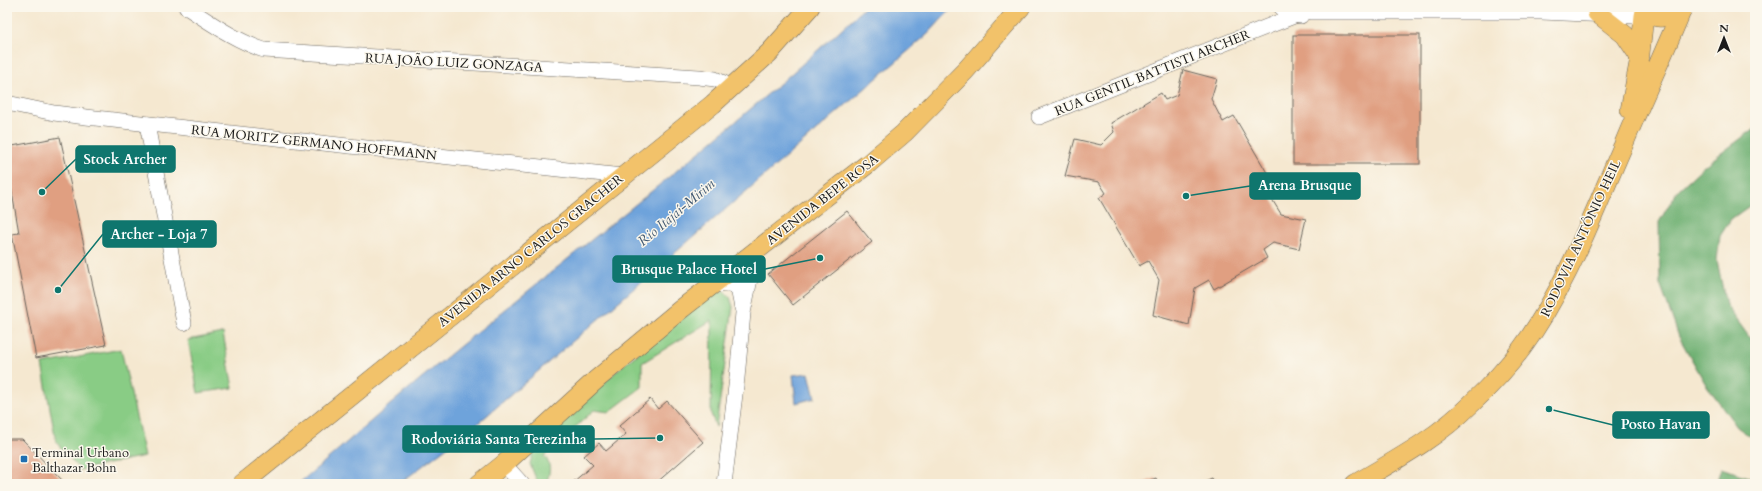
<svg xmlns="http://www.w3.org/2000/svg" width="1762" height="491" font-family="Cardo,serif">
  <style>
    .green { fill: #89cc85; stroke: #527450 }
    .forest { fill: #6eb072; stroke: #456647 }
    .water { fill: #6ea3db; stroke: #45607c }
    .building { fill: #e09f81 }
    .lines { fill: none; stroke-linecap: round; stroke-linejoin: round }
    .minor-casing { stroke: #68635b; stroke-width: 16 }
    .major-casing { stroke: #68635b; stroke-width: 20 }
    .minor { stroke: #fff; stroke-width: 15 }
    .major { stroke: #f2c26a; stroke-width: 19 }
    .poi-dot { fill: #1f6fb2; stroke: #fbf7ec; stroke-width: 1.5 }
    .labels { text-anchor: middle; stroke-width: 3; stroke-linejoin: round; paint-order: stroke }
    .street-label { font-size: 13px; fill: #1c1c1c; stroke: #fbf7ec }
    .poi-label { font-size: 13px; fill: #1c1c1c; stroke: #fbf7ec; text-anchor: start }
    .water-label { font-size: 14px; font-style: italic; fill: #415972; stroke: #fbf7ec }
    .leader { fill: none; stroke: #0f766e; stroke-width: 1.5 }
    .callout-dot { fill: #0f766e; stroke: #fbf7ec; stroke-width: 1.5 }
    .callout { fill: #0f766e; stroke: #0f766e; stroke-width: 1.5 }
    .callout-label { font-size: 14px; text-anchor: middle; font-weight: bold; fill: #fff }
  </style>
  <rect width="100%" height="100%" fill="#fbf7ec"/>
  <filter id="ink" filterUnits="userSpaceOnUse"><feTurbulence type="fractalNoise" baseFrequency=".025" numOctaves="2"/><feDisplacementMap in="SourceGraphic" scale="8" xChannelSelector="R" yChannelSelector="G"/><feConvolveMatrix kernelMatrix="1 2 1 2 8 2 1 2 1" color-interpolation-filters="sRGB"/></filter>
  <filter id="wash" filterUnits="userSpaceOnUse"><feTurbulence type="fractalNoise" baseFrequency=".012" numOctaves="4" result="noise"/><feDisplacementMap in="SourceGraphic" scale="16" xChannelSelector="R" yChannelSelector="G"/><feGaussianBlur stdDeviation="0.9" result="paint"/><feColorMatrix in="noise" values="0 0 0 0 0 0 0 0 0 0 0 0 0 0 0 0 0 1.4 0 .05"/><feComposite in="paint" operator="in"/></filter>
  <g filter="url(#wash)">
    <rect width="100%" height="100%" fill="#f5e8d0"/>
    <g class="green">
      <path d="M723,291L730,297L733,307L716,427L711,414L712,320L642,363V387L609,412L594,410L544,456C552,465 550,472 546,484L537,481L530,464L534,448L621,367L715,292Z"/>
      <path d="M223,333L233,388L198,393L188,340Z"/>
      <path d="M121,349L145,456L80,470L56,442L42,364Z"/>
    </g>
    <g class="forest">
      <path d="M1755,128V202L1731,219L1720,236L1717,260L1726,305L1755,345V440L1737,427L1705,383L1679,337L1660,284L1659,222L1677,191L1704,166Z"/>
      <path d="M1721,468L1755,479V484H1716Z"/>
    </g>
    <g class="water">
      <path d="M865,7H953L928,34L476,425L399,484H298C339,450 378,414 419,380C568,256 723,140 865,7Z"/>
      <path d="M809,373L815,398L796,403L793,375Z"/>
    </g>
    <g id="blocks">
      <g class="building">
        <rect x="1293" y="35" width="127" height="129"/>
        <path d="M1183,70L1217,79L1211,99L1223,122L1234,116L1273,183L1265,188L1281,214L1306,219L1299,249L1273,243L1263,250L1267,258L1214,289L1209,280L1195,288L1189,325L1153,315L1159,280L1148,261L1139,266L1099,198L1106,193L1099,182L1065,176L1075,139L1101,145L1114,132L1111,123L1161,93L1165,100L1177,95Z"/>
        <path d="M60,137L106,345L36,358L12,234L19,233L7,163V147Z"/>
        <path d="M847,211L872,242L793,305L768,274Z"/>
        <path d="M650,399L658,409L667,401L703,442L655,484H574L573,482L593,465L584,456L599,443L606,451L626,434L619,426Z"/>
        <path d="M7,439H22L66,484H10L11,483L7,479Z"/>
        <path d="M1156,478L1158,484H1141Z"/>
        <path d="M1212,478L1215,484H1198Z"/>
      </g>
    </g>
  </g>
  <g filter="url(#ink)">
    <use href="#blocks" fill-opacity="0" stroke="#68635b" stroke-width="1"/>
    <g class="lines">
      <defs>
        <g id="minor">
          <path d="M186,7C211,23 236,41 264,50L699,77L715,79L731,86"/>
          <path d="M1281,7L1289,14L1301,16"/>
          <path d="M1310,12H1541L1655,17"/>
          <path d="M7,103L54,113L86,117L622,176"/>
          <path d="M1039,117L1294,16"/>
          <path d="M147,124L184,323"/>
          <path d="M712,285L730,284L738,288L742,308"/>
          <path d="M504,464L522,484"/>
          <path d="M724,484L737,378L743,313L756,250"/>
        </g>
        <g id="major">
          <path d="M1655,7L1658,17C1669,18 1674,15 1682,7"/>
          <path d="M1597,13L1625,35L1639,56"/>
          <path d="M1630,110L1639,63L1644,16L1646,7"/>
          <path d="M242,484L713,104L769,53L810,7"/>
          <path d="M479,484L504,464L597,379L680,310L869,163L904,133L966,70L1021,7"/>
          <path d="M1355,484C1396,460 1437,438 1471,404C1489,387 1507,368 1522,348C1566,288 1593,214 1623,146C1642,99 1664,54 1683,7"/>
        </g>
      </defs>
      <use href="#minor" class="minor-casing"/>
      <use href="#major" class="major-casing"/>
      <use href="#minor" class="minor"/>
      <use href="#major" class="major"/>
    </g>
  </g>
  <rect class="poi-dot" x="20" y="455" width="8" height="8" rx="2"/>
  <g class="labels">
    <g class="street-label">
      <text transform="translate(454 62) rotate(3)" y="5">RUA JOÃO LUIZ GONZAGA</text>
      <text transform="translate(1152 72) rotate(-22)" y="5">RUA GENTIL BATTISTI ARCHER</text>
      <text transform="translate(314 142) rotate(6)" y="5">RUA MORITZ GERMANO HOFFMANN</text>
      <text transform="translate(822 199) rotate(-38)" y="5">AVENIDA BEPE ROSA</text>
      <text transform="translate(1580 238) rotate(-65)" y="5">RODOVIA ANTÔNIO HEIL</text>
      <text transform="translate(530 250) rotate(-39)" y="5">AVENIDA ARNO CARLOS GRACHER</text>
    </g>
    <g class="poi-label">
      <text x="32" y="457">Terminal Urbano<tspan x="32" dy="15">Balthazar Bohn</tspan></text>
    </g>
    <g class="water-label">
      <text transform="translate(676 212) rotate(-40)" y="5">Rio Itajaí-Mirim</text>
    </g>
  </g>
  <path class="leader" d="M42 192L76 159M1186 196L1250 186M58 290L103 234M820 258L765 269M1549 409L1613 425M660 438L594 439"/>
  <g class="callout-dot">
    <circle cx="42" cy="192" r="4"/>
    <circle cx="1186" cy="196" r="4"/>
    <circle cx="58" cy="290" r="4"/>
    <circle cx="820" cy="258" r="4"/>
    <circle cx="1549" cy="409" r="4"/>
    <circle cx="660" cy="438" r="4"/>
  </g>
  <g class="callout">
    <rect x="76" y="146" width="99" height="26" rx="4"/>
    <rect x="1250" y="173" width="110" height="26" rx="4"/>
    <rect x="103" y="221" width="113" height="26" rx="4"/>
    <rect x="613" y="256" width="152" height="26" rx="4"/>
    <rect x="1613" y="412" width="96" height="26" rx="4"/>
    <rect x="403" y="426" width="191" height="26" rx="4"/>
  </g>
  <g class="callout-label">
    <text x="125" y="164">Stock Archer</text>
    <text x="1305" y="190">Arena Brusque</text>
    <text x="159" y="239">Archer - Loja 7</text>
    <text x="689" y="274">Brusque Palace Hotel</text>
    <text x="1661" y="429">Posto Havan</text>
    <text x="499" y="444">Rodoviária Santa Terezinha</text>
  </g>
  <rect width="1762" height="491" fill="none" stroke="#fbf7ec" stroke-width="24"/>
  <g transform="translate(1724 38)" stroke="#fbf7ec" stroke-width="3" paint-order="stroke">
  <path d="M0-3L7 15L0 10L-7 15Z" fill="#1c1c1c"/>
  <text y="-6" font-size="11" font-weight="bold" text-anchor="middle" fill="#1c1c1c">N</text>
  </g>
</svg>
